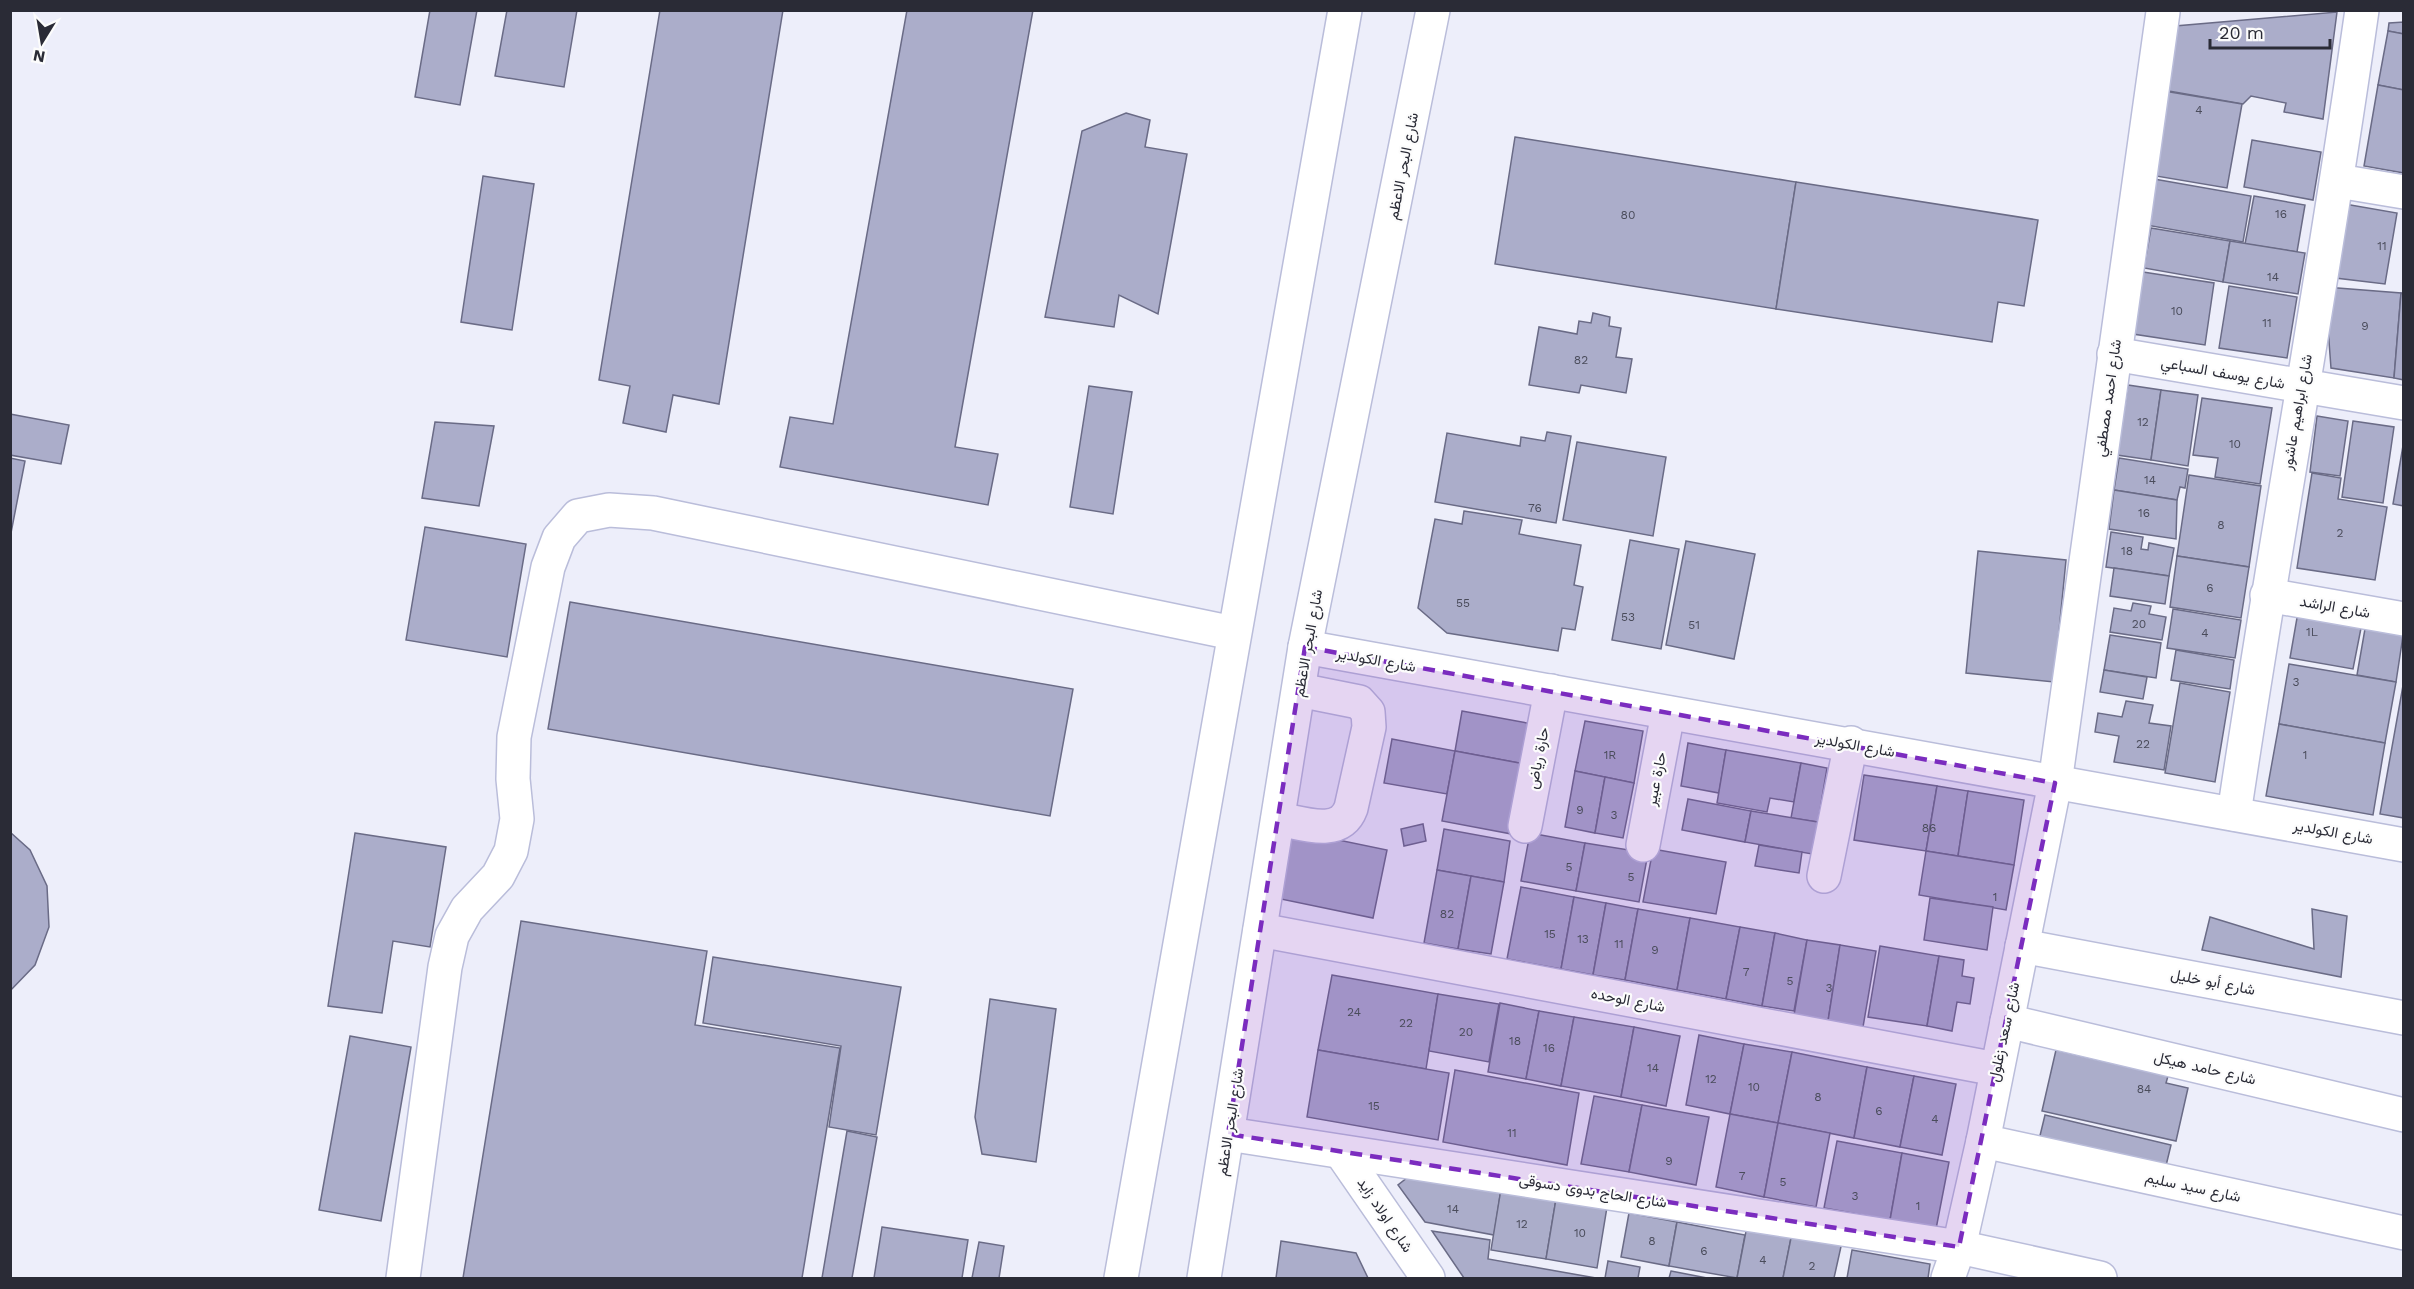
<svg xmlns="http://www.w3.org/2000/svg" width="2414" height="1289" font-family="'Work Sans',Vazirmatn,sans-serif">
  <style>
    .building { fill: #abadca; stroke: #6a6b86; stroke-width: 1.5 }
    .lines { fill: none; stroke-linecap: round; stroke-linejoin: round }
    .minor-casing { stroke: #babdda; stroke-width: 36 }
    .major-casing { stroke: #babdda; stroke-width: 36 }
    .minor { stroke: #fff; stroke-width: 33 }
    .major { stroke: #fff; stroke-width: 33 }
    .marked { fill: #7b2cbf; fill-opacity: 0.2; stroke: #7b2cbf; stroke-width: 4.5; stroke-dasharray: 12 8; stroke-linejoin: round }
    .labels { text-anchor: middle; stroke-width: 4.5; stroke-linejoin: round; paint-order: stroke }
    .number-label { font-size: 12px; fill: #4a4c5b }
    .street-label { font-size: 15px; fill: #2a2b36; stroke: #fcfcfc }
  </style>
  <rect width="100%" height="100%" fill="#edeefa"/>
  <g class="building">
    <path d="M430,10H477L460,105L415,97Z"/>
    <path d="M507,10H577L564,87L495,76Z"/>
    <path d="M660,10H783L719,404L673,395L666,432L623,423L630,386L599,380Z"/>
    <path d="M907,10H1033L955,447L998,454L988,505L780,467L790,417L833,424Z"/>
    <path d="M2337,12L2323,119L2284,112L2286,103L2251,96L2243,104L2163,90L2175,26Z"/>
    <path d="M2404,22V34L2388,31L2389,23Z"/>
    <path d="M2388,31L2404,34V90L2378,85Z"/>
    <path d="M2378,85L2404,90V173L2364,166Z"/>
    <path d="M2164,91L2242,104L2227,188L2150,175Z"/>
    <path d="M1126,113L1150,120L1145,147L1187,154L1158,314L1119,295L1114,327L1045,317L1082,131Z"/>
    <path d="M1515,137L1796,182L1776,309L1495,264Z"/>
    <path d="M2252,140L2321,152L2313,200L2244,187Z"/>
    <path d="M483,176L534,184L512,330L461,322Z"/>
    <path d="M2154,179L2251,196L2243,242L2146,225Z"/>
    <path d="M1796,182L2038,220L2024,306L1998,302L1992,342L1776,309Z"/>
    <path d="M2254,196L2305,205L2297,252L2245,244Z"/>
    <path d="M2339,203L2397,213L2385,284L2327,277Z"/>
    <path d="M2151,228L2230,241L2223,282L2144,268Z"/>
    <path d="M2230,241L2305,253L2298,294L2223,282Z"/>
    <path d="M2143,272L2214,283L2205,345L2133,334Z"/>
    <path d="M2229,286L2297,297L2287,358L2219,348Z"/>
    <path d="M2325,287L2401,293L2394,378L2331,368Z"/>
    <path d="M2401,293L2404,294V380L2394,378Z"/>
    <path d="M1593,313L1610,317L1609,326L1621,328L1616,357L1632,359L1626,393L1581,385L1579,393L1529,385L1539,327L1577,334L1579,321L1591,323Z"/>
    <path d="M2128,385L2161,390L2151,460L2117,455Z"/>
    <path d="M1089,386L1132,392L1113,514L1070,507Z"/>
    <path d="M2161,390L2198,395L2188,466L2151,460Z"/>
    <path d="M2202,398L2272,408L2260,484L2215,477L2218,458L2193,455Z"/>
    <path d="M10,414L69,425L61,464L10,455Z"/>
    <path d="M2317,416L2348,421L2340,476L2310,472Z"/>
    <path d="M2353,421L2394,427L2383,503L2342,497Z"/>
    <path d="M435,422L494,426L479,506L422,498Z"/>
    <path d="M1547,432L1571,436L1556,523L1435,502L1447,433L1520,446L1521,437L1545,441Z"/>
    <path d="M2404,440V506L2393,504Z"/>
    <path d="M1577,442L1666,457L1653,536L1563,520Z"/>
    <path d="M10,458L25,461L10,538Z"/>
    <path d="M2119,458L2188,469L2185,488L2180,487L2177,500L2114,490Z"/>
    <path d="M2312,473L2341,478L2338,499L2387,507L2375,580L2297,568Z"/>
    <path d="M2189,475L2261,486L2249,567L2177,556Z"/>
    <path d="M2114,490L2177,500L2176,539L2109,529Z"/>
    <path d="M1464,511L1522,520L1519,534L1581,545L1574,585L1583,587L1575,630L1562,628L1558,651L1447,633L1418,608L1435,519L1462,524Z"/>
    <path d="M425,527L526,544L507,657L406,640Z"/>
    <path d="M2111,532L2143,537L2141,549L2148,550L2149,543L2174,548L2169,576L2106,567Z"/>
    <path d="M1630,540L1679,549L1661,649L1612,640Z"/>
    <path d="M1686,541L1755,554L1734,659L1666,645Z"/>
    <path d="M1978,551L2066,560L2054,682L1966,673Z"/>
    <path d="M2177,556L2249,567L2241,618L2170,607Z"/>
    <path d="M2114,568L2169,576L2165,604L2110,596Z"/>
    <path d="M570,602L1073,689L1050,816L548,729Z"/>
    <path d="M2133,603L2151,606L2149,614L2166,617L2162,640L2110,632L2114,608L2131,611Z"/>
    <path d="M2173,609L2241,620L2235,658L2167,648Z"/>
    <path d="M2298,612L2362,623L2353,669L2290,658Z"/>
    <path d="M2366,623L2404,629L2396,682L2357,675Z"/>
    <path d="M2110,635L2161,643L2156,678L2104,670Z"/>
    <path d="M2176,650L2234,660L2230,689L2171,680Z"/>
    <path d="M2289,664L2396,682L2385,743L2279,724Z"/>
    <path d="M2104,670L2147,677L2143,699L2100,692Z"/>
    <path d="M2404,680V818L2380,814Z"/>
    <path d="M2180,683L2230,692L2215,782L2165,773Z"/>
    <path d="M2126,701L2153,705L2149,723L2171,726L2164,770L2114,762L2119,736L2095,732L2098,713L2122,717Z"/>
    <path d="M1462,711L1538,725L1530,765L1455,751Z"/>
    <path d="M1585,721L1643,731L1634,783L1575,771Z"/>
    <path d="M2279,724L2385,743L2373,815L2266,796Z"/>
    <path d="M1392,739L1455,751L1447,794L1384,783Z"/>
    <path d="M1688,743L1726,750L1719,793L1681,786Z"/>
    <path d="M1726,750L1801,763L1794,802L1770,798L1767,812L1717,803Z"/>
    <path d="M1455,751L1530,765L1517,835L1442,821Z"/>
    <path d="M1801,763L1827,768L1818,822L1791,818Z"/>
    <path d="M1575,771L1605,777L1595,833L1565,827Z"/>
    <path d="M1864,775L1937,786L1926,851L1854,840Z"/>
    <path d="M1605,777L1634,783L1623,838L1595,833Z"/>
    <path d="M1937,786L1968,791L1958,856L1926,851Z"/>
    <path d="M1968,791L2024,800L2014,865L1958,856Z"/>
    <path d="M1688,799L1751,811L1745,842L1682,830Z"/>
    <path d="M1751,811L1818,822L1812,854L1745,842Z"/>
    <path d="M1423,824L1426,841L1404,846L1401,829Z"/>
    <path d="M1444,829L1510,841L1504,882L1437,870Z"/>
    <path d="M1290,830L1387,850L1373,918L1276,898Z"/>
    <path d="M10,832L30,850L47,886L49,927L35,965L10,991Z"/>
    <path d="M355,833L446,847L430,947L393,941L382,1013L328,1006Z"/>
    <path d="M1530,833L1585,843L1576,891L1521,881Z"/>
    <path d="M1585,843L1648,853L1639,902L1576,891Z"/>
    <path d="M1759,845L1802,852L1799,873L1755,866Z"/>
    <path d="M1653,849L1726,862L1716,914L1643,902Z"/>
    <path d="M1926,851L2014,865L2006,910L1919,895Z"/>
    <path d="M1437,870L1471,876L1458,949L1424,943Z"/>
    <path d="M1471,876L1504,882L1491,954L1458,949Z"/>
    <path d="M1521,887L1574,897L1561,969L1507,959Z"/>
    <path d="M1574,897L1606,903L1593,975L1561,969Z"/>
    <path d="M1930,898L1993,907L1987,950L1924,940Z"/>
    <path d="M1606,903L1638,909L1625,980L1593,975Z"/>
    <path d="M1638,909L1690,918L1677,990L1625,980Z"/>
    <path d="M2312,909L2347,916L2341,977L2202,950L2210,917L2314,949Z"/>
    <path d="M1690,918L1740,927L1726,999L1677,990Z"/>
    <path d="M521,921L707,951L695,1025L840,1048L802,1278H463Z"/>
    <path d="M1740,927L1775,933L1762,1006L1726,999Z"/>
    <path d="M1775,933L1807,940L1794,1011L1762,1006Z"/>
    <path d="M1807,940L1840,945L1828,1021L1794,1015Z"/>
    <path d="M1840,945L1876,951L1863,1027L1828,1021Z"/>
    <path d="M1880,946L1939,956L1927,1026L1868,1017Z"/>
    <path d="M1939,956L1964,960L1962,976L1974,978L1970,1004L1957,1002L1952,1031L1927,1026Z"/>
    <path d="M713,957L901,987L876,1135L829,1127L841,1046L703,1023Z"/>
    <path d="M1332,975L1438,994L1426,1069L1318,1050Z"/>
    <path d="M1438,994L1499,1004L1489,1062L1429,1051Z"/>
    <path d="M990,999L1056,1009L1036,1162L982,1154L975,1117Z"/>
    <path d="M1500,1003L1539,1011L1526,1079L1488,1072Z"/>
    <path d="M1539,1011L1574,1017L1561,1086L1526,1079Z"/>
    <path d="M1574,1017L1634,1027L1621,1097L1561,1086Z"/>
    <path d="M1634,1027L1680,1036L1666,1106L1621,1097Z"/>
    <path d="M1699,1035L1744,1044L1730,1114L1686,1105Z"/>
    <path d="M350,1036L411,1047L381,1221L319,1210Z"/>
    <path d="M1744,1044L1792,1052L1778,1123L1730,1114Z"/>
    <path d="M1318,1050L1449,1073L1438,1140L1307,1117Z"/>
    <path d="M2056,1050L2168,1076L2166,1083L2188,1088L2176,1141L2042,1111Z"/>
    <path d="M1792,1052L1867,1067L1854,1138L1778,1123Z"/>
    <path d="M1867,1067L1914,1076L1900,1147L1854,1138Z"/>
    <path d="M1455,1070L1579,1093L1567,1165L1443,1142Z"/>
    <path d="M1914,1076L1956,1084L1942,1155L1900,1147Z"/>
    <path d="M1594,1096L1642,1105L1629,1172L1581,1164Z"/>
    <path d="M1642,1105L1709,1117L1696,1185L1629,1172Z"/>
    <path d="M1730,1114L1778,1123L1764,1197L1716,1187Z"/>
    <path d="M2045,1115L2171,1145L2163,1178L2037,1148Z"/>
    <path d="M1778,1123L1830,1133L1816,1207L1764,1197Z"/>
    <path d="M847,1131L877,1137L852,1278H822Z"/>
    <path d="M1837,1141L1902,1153L1890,1220L1824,1208Z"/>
    <path d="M1902,1153L1949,1162L1936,1229L1890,1220Z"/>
    <path d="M1412,1174L1501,1189L1494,1235L1425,1222L1398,1185Z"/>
    <path d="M1501,1189L1556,1199L1546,1259L1491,1250Z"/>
    <path d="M1556,1199L1607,1207L1597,1268L1546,1259Z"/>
    <path d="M1629,1213L1677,1222L1669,1266L1621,1257Z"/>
    <path d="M1677,1222L1745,1235L1737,1278L1669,1266Z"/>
    <path d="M1747,1226L1792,1233L1783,1278H1737Z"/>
    <path d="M882,1227L968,1240L962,1278H874Z"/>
    <path d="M1432,1231L1490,1240L1488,1259L1596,1278H1464Z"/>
    <path d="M1792,1233L1842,1242L1834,1278H1783Z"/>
    <path d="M1281,1241L1356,1253L1368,1278H1276Z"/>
    <path d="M979,1242L1004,1246L999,1278H972Z"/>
    <path d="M1852,1250L1930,1264L1928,1278H1847Z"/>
    <path d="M1608,1261L1640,1267L1638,1278H1605Z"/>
    <path d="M1671,1271L1707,1278H1669Z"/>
  </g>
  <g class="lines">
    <defs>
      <g id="minor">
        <path d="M2338,181L2404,192"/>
        <path d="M2114,354L2404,403"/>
        <path d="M2267,595L2404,619"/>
        <path d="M1305,647L2404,845"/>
        <path d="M2234,814C2274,546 2324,279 2362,10"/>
        <path d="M1278,819C1302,823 1340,838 1351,808L1369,727L1368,712L1359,702L1299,690"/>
        <path d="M1525,826L1551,691"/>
        <path d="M1643,845L1668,713"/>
        <path d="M1824,876L1851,743"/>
        <path d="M1260,930L1996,1069"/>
        <path d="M2022,946L2404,1018"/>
        <path d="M2007,1021L2404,1115"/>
        <path d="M1228,1134L1959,1247L2100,1278"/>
        <path d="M1983,1141L2404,1233"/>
        <path d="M1341,1152L1428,1278"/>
        <path d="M403,1278L445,967L452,936L467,909L498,876L511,851L517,819L513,779L514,737L548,567L559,538L578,516L609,510L653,513L1233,633"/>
        <path d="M1948,1278L1959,1247L1983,1141L2055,783L2163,12"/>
      </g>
      <g id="major">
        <path d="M1121,1278L1345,10"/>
        <path d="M1204,1278L1305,647L1433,10"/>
      </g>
    </defs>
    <use href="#minor" class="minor-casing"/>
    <use href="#major" class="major-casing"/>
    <use href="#minor" class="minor"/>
    <use href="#major" class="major"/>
  </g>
  <path class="marked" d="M1305,647L2055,783L1959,1247L1228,1134Z"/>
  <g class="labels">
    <g class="number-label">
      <text x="2199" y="114">4</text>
      <text x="2281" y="218">16</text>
      <text x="1628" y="219">80</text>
      <text x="2382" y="250">11</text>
      <text x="2273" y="281">14</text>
      <text x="2177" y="315">10</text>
      <text x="2267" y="327">11</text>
      <text x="2365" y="330">9</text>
      <text x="1581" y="364">82</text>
      <text x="2143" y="426">12</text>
      <text x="2235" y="448">10</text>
      <text x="2150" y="484">14</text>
      <text x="1535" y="512">76</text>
      <text x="2144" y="517">16</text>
      <text x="2221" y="529">8</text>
      <text x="2340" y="537">2</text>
      <text x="2127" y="555">18</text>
      <text x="2210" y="592">6</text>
      <text x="1463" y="607">55</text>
      <text x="1628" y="621">53</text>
      <text x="2139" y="628">20</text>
      <text x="1694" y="629">51</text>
      <text x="2312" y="636">1L</text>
      <text x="2205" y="637">4</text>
      <text x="2296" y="686">3</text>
      <text x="2143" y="748">22</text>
      <text x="1610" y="759">1R</text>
      <text x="2305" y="759">1</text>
      <text x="1580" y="814">9</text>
      <text x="1614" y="819">3</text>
      <text x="1929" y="832">86</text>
      <text x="1569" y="871">5</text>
      <text x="1631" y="881">5</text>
      <text x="1995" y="901">1</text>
      <text x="1447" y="918">82</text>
      <text x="1550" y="938">15</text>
      <text x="1583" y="943">13</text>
      <text x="1619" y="948">11</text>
      <text x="1655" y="954">9</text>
      <text x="1746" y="976">7</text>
      <text x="1790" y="985">5</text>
      <text x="1829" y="992">3</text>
      <text x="1354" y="1016">24</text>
      <text x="1406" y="1027">22</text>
      <text x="1466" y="1036">20</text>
      <text x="1515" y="1045">18</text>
      <text x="1549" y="1052">16</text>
      <text x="1653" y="1072">14</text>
      <text x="1711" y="1083">12</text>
      <text x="1754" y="1091">10</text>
      <text x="2144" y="1093">84</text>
      <text x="1818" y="1101">8</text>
      <text x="1374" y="1110">15</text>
      <text x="1879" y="1115">6</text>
      <text x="1935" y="1123">4</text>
      <text x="1512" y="1137">11</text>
      <text x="1669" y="1165">9</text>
      <text x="1742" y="1180">7</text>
      <text x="1783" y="1186">5</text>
      <text x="1855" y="1200">3</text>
      <text x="1918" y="1210">1</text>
      <text x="1453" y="1213">14</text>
      <text x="1522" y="1228">12</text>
      <text x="1580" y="1237">10</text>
      <text x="1652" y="1245">8</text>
      <text x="1704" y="1255">6</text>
      <text x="1763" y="1264">4</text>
      <text x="1812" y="1270">2</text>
    </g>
    <g class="street-label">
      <text transform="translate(1403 166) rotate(-79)" y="5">شارع البحر الاعظم</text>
      <text transform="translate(2223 373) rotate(10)" y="5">شارع يوسف السباعي</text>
      <text transform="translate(2108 398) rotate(-82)" y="5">شارع احمد مصطفي</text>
      <text transform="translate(2297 412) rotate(-80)" y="5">شارع ابراهيم عاشور</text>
      <text transform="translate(2335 607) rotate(10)" y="5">شارع الراشد</text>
      <text transform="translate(1308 643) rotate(-80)" y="5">شارع البحر الاعظم</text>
      <text transform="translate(1376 660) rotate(10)" y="5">شارع الكولدير</text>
      <text transform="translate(1855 745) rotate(10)" y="5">شارع الكولدير</text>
      <text transform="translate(1538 758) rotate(-79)" y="5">حارة رياض</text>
      <text transform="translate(1656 779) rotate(-79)" y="5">حارة عبير</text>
      <text transform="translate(2333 832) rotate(10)" y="5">شارع الكولدير</text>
      <text transform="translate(2213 982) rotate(11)" y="5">شارع أبو خليل</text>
      <text transform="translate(1628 1000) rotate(11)" y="5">شارع الوحده</text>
      <text transform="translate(2004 1032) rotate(-78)" y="5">شارع سعد زغلول</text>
      <text transform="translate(2205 1068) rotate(13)" y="5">شارع حامد هيكل</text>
      <text transform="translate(1230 1122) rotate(-81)" y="5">شارع البحر الاعظم</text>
      <text transform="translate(2193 1187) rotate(12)" y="5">شارع سيد سليم</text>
      <text transform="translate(1593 1191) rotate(9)" y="5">شارع الحاج بدوى دسوقى</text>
      <text transform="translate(1385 1215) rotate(56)" y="5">شارع اولاد زايد</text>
    </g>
  </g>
  <rect width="2414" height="1289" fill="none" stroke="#2a2b36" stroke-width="24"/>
  <g transform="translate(42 42) rotate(191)" stroke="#fcfcfc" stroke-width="4.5" paint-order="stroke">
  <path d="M0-4.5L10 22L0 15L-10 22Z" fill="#2a2b36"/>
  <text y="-9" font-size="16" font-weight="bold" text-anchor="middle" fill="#2a2b36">N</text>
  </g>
  <path d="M2210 39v9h120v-9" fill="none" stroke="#2a2b36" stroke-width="3"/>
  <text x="2219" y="39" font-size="18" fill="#2a2b36" stroke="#fcfcfc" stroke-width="4.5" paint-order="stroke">20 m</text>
</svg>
